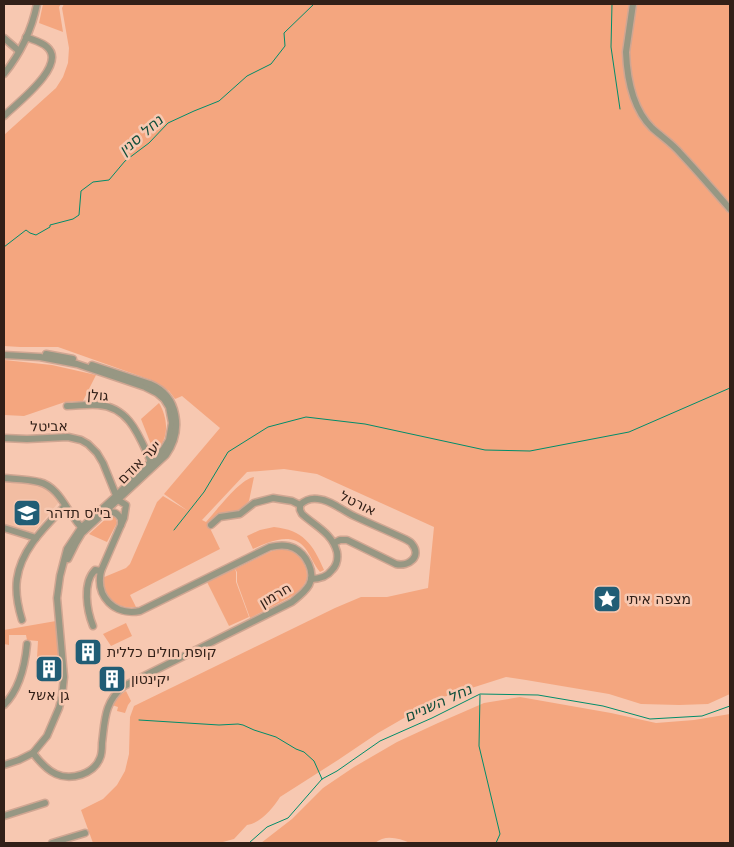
<svg xmlns="http://www.w3.org/2000/svg" width="734" height="847" font-family="'DejaVu Sans','Noto Sans Hebrew',sans-serif">
  <style>
    .built { fill: #f2bda2 }
    .green { fill: #f4a67f }
    .lines { fill: none; stroke-linecap: round; stroke-linejoin: round }
    .stream { stroke: #018d6a; stroke-width: 1 }
    .minor-casing { stroke: #d0a692; stroke-width: 9 }
    .minor { stroke: #979783; stroke-width: 6 }
    .labels { text-anchor: middle; stroke-width: 5; stroke-linejoin: round; paint-order: stroke }
    .street-label { font-size: 14px; fill: #322018; stroke: #f7c8b1 }
    .poi-label { font-size: 14px; fill: #322018; stroke: #f7c8b1; text-anchor: start }
    .water-label { font-size: 15px; font-style: italic; fill: #0e4d3a; stroke: #f7c8b1 }
  </style>
  <rect width="100%" height="100%" fill="#f7c8b1"/>
  <path class="built" d="M4,480L35,484L44,487L55,495L59,500L58,503L33,533L4,524Z"/>
  <g class="green">
    <path d="M43,4H61L59,7L63,32L39,23Z"/>
    <path d="M64,4H730V694L708,704L679,705L641,704L609,694L526,680L506,677L437,699L378,733L338,760L280,797C274,807 260,824 247,825L234,839L219,843H93L81,810L103,799L117,785L125,771L129,754L130,717L134,706L335,608L361,597H387L428,588L434,527L317,474L284,469L247,472L202,520L206,522C217,510 240,479 254,477L249,501L242,508L238,511L217,515L208,524L220,549L130,595L136,607C116,610 104,596 102,578L126,568L130,564L157,502L163,496L188,511L164,494L220,428L182,396L175,399L169,391L151,380L58,347H20L4,346V135L46,97L56,88L63,77L68,63L69,48L62,8Z"/>
    <path d="M4,360L52,365L96,375L83,401L65,402L24,416L4,415Z"/>
    <path d="M159,403C167,416 170,437 158,448L152,447L141,419Z"/>
    <path d="M112,515L115,516L117,523L107,542L89,534L109,516Z"/>
    <path d="M274,527C303,530 313,544 324,570L320,572C314,565 311,556 305,548C292,531 268,542 253,549L247,536L260,530Z"/>
    <path d="M279,549C283,549 287,549 291,551C301,555 310,570 306,581C303,588 296,594 289,598L250,618L237,582V572L235,569L272,551Z"/>
    <path d="M235,569L236,572V582L249,617L229,626L207,582Z"/>
    <path d="M56,621L61,660L37,658L38,641L27,640L26,635H9V645L4,644V630Z"/>
    <path d="M126,623L132,636L111,646L103,634Z"/>
    <path d="M126,691L131,701L128,705L125,713L117,711L118,707L112,705L120,695Z"/>
    <path d="M520,697L611,713L656,723L694,720L730,714V843H410C399,838 385,834 375,843H261L292,819L323,788L354,767L397,742L438,723L484,703Z"/>
  </g>
  <g class="lines">
    <g class="stream">
      <path d="M612,4L611,47L620,109"/>
      <path d="M4,247L26,230L30,233L36,235L50,227V225L73,219L79,215L81,191L93,182L109,180L125,161L149,143L168,123L194,111L219,101L247,76L271,64L285,46L284,33L314,4"/>
      <path d="M174,530L204,492L228,452L268,427L306,417L365,424L485,450L530,451L629,432L730,388"/>
      <path d="M480,695L479,746L500,834L496,843"/>
      <path d="M139,720L219,725L238,724L243,725L254,730L276,737L296,749L304,752L314,761L322,779"/>
      <path d="M249,843L267,827L288,818L322,779L337,771L380,741L432,718L480,694L538,695L603,706L650,719L702,716L730,706"/>
    </g>
    <defs>
      <g id="minor">
        <path d="M633,4L626,52C627,78 633,109 652,128C662,137 673,144 681,154C698,172 714,191 730,209"/>
        <path d="M4,38L19,51"/>
        <path d="M4,74C20,54 32,29 37,4"/>
        <path d="M4,116C16,104 68,65 47,47C42,42 33,40 26,37"/>
        <path d="M46,354L73,359"/>
        <path d="M4,355L40,357L77,364L145,387L157,393L164,399L169,407L172,423L169,440L163,450L116,496L81,528L67,549L60,576L57,598L64,677L62,696L59,708L47,736L33,753L19,760L4,765"/>
        <path d="M67,406C77,406 88,404 98,405C131,407 140,439 152,464"/>
        <path d="M4,438L27,439L68,437L81,440L88,444L97,453L103,463L118,500L126,505L124,518L101,571C95,597 115,616 140,611L270,547C278,545 286,544 294,548C306,554 316,572 309,585C305,592 298,597 292,602L124,686C104,702 105,720 102,743C102,748 102,754 100,758C94,774 71,781 56,774C47,770 39,761 33,753"/>
        <path d="M4,478C15,479 28,479 39,482C61,487 68,516 84,530"/>
        <path d="M300,505C305,500 311,498 318,499C331,500 343,511 354,516C371,524 388,531 405,539C407,540 411,542 412,544C422,556 409,567 396,564L347,540H340L334,543"/>
        <path d="M300,505V510L302,514C315,526 332,533 337,552C338,558 337,565 332,570C327,577 320,579 311,579"/>
        <path d="M105,513C113,511 117,512 121,519V525"/>
        <path d="M211,525L220,517L240,514L254,503L273,498L292,501L300,505"/>
        <path d="M4,528L36,538"/>
        <path d="M68,559L76,543L82,533L166,455C183,431 179,396 150,384L92,365"/>
        <path d="M22,620C18,607 15,593 17,579C21,549 46,526 65,506"/>
        <path d="M93,626C87,611 82,583 95,570L101,571"/>
        <path d="M4,705C20,689 25,666 27,644"/>
        <path d="M4,816L45,803"/>
        <path d="M52,843L85,833"/>
      </g>
    </defs>
    <use href="#minor" class="minor-casing"/>
    <use href="#minor" class="minor"/>
  </g>
  <defs>
    <symbol id="school-square" viewBox="-11 -11 22 22"><rect x="-9" y="-9" width="18" height="18" rx="4" fill="#215d75" stroke="#f7c8b1"/><path d="M0-5L7-2L0 1L-7-2ZM-4 1L0 2.5L4 1V4Q0 6-4 4Z" fill="#fff"/></symbol>
    <symbol id="sight-square" viewBox="-11 -11 22 22"><rect x="-9" y="-9" width="18" height="18" rx="4" fill="#215d75" stroke="#f7c8b1"/><path d="M0-6L1.8-2.2L6-1.7L2.9 1.2L3.7 5.4L0 3.3L-3.7 5.4L-2.9 1.2L-6-1.7L-1.8-2.2Z" fill="#fff"/></symbol>
    <symbol id="building-square" viewBox="-11 -11 22 22"><rect x="-9" y="-9" width="18" height="18" rx="4" fill="#215d75" stroke="#f7c8b1"/><path d="M-4-6H4V6H1V3H-1V6H-4ZM-2.5-4.3h1.7v1.8h-1.7ZM.8-4.3h1.7v1.8H.8ZM-2.5-1h1.7V.8h-1.7ZM.8-1h1.7V.8H.8Z" fill="#fff"/></symbol>
  </defs>
  <g fill-rule="evenodd">
    <use href="#school-square" x="11" y="497" width="32" height="32"/>
    <use href="#sight-square" x="591" y="583" width="32" height="32"/>
    <use href="#building-square" x="72" y="636" width="32" height="32"/>
    <use href="#building-square" x="33" y="653" width="32" height="32"/>
    <use href="#building-square" x="96" y="663" width="32" height="32"/>
  </g>
  <g class="labels">
    <g class="street-label">
      <text transform="translate(98 395) rotate(4)" y="5">גולן</text>
      <text transform="translate(49 426) rotate(-1)" y="5">אביטל</text>
      <text transform="translate(139 462) rotate(-45)" y="5">יער אודם</text>
      <text transform="translate(358 503) rotate(26)" y="5">אורטל</text>
      <text transform="translate(275 595) rotate(-30)" y="5">חרמון</text>
    </g>
    <g class="poi-label">
      <text x="46" y="518">בי"ס תדהר</text>
      <text x="626" y="604">מצפה איתי</text>
      <text x="107" y="657">קופת חולים כללית</text>
      <text x="131" y="684">יקינטון</text>
      <text x="49" y="700" text-anchor="middle">גן אשל</text>
    </g>
    <g class="water-label">
      <text transform="translate(141 135) rotate(-41)" y="5">נחל סנין</text>
      <text transform="translate(438 703) rotate(-24)" y="5">נחל השניים</text>
    </g>
  </g>
  <rect width="734" height="847" fill="none" stroke="#322018" stroke-width="10"/>
</svg>
